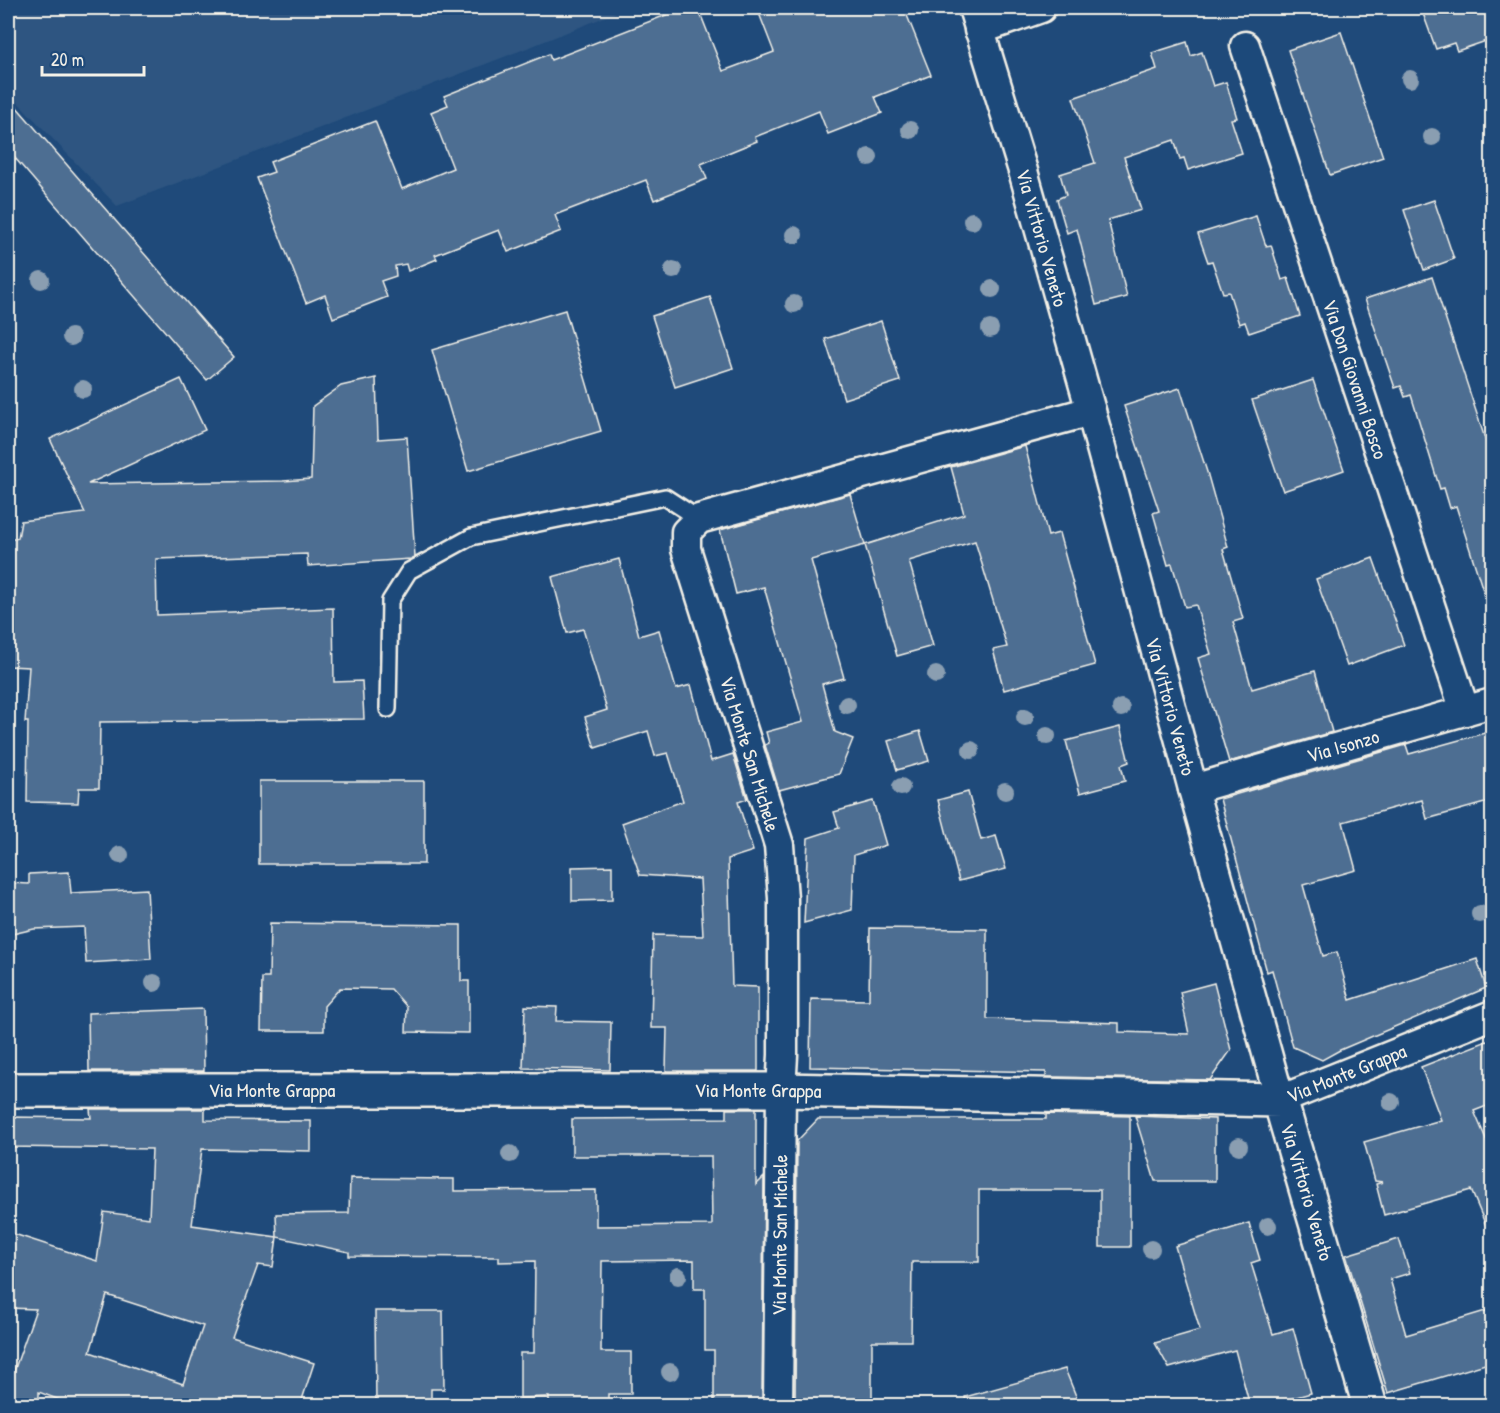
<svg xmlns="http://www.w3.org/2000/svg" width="1500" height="1413" font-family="'Patrick Hand',sans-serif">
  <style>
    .built { fill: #2d5581 }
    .building { fill: #4d6e92; stroke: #f4f1e8; stroke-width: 1.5; fill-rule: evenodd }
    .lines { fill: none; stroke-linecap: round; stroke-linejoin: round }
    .service-casing { stroke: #f4f1e8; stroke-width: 20 }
    .minor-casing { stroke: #f4f1e8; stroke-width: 33 }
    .tertiary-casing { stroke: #f4f1e8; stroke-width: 38 }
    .service { stroke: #1f4a7a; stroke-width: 15 }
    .minor { stroke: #1f4a7a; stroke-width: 28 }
    .tertiary { stroke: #1f4a7a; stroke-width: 33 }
    .tree { fill: #8a9eb1 }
    .labels { text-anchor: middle; stroke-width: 5; stroke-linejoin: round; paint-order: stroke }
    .street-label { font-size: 20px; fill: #f4f1e8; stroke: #1f4a7a }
  </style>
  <rect width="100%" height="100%" fill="#1f4a7a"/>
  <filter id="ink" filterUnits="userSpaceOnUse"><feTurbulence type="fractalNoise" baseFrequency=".0167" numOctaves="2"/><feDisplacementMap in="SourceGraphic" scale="12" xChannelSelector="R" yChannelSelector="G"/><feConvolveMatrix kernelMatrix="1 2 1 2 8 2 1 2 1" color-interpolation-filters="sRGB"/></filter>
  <g filter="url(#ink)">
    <path class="built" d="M8,8H627L535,45L117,206L8,92Z"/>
    <g class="building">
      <path d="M684,8H698L723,71L774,52L757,8H904L931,75L875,97L882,113L828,134L819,111L755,137L757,141L701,164L707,179L654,200L646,180L555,215L561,231L508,252L499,230L435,255L437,259L408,271L406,264L395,266L396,276L381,281L387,297L333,318L325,295L306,303L257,178L274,172L270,162L375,121L402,189L453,168L431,112L448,105L444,96L549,54L551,60Z"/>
      <path d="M1421,8H1492V39L1457,51L1454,43L1436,49Z"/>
      <path d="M1341,32L1383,157L1330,175L1288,50Z"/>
      <path d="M1187,42L1191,56L1202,52L1213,86L1226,82L1237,118L1231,119L1242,153L1188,170L1184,158L1180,159L1174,140L1124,157L1141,210L1108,220L1127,297L1096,305L1077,229L1067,233L1057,199L1066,195L1060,174L1095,163L1073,98L1157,69L1152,53Z"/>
      <path d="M8,97L234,357L207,380L8,150Z"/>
      <path d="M1434,200L1454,259L1424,270L1404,210Z"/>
      <path d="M1256,216L1266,246L1271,245L1282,280L1288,278L1300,316L1249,333L1245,322L1239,324L1229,292L1223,293L1212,261L1208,262L1198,234Z"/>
      <path d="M1432,277L1492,460V602L1487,603L1456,506L1450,508L1444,488L1440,489L1411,395L1405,397L1401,386L1395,388L1365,299Z"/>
      <path d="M710,297L733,368L675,387L652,316Z"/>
      <path d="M565,310L601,431L468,471L432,350Z"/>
      <path d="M881,321L900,381L844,399L825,339Z"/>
      <path d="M376,378L378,439L407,437L415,557L411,559L308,566L307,554L156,559L157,615L333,608L334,682L362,681L364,719L100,722L99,788H79L78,803L27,802L28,722H25L29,667L8,666V540L18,538L21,521L85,513L50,439L181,379L205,430L88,484L283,481L311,479L313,406L341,386Z"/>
      <path d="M1313,380L1344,470L1283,491L1252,400Z"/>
      <path d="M1180,388L1207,472L1228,547L1223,549L1243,619L1233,622L1252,689L1315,671L1332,732L1229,762L1198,658L1211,654L1196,605L1185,607L1172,564L1168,565L1153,513L1159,511L1124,406Z"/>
      <path d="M1025,446L1048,536L1059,533L1095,665L1004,690L993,650L1007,647L975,541L909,561L933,646L897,656L865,545L964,514L951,467Z"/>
      <path d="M850,494L865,545L811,560L844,678L822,684L835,732L853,739L839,774L779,790L765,745L769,743L766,732L803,722L764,587L736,594L720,530Z"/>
      <path d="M1373,558L1404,645L1347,666L1316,579Z"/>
      <path d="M619,559L639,636L659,630L676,689L691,685L711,761L733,754L747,799L738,802L753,851L728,859L732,986L758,987V1071H666L667,1028H651L653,935L703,936L700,879L640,875L622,823L683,801L668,753L655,756L648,731L595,748L585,717L607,710L583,629L567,633L552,577Z"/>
      <path d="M1120,727L1129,762L1121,765L1125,781L1080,793L1066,741Z"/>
      <path d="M920,731L929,761L897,770L888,741Z"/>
      <path d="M1492,731V801L1427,819L1422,800L1343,822L1356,870L1303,885L1323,956L1337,952L1350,1000L1477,959L1486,988L1340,1050L1322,1060L1293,1047L1272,970L1267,972L1220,799L1406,745L1409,754Z"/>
      <rect x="259" y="781" width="165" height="83"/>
      <path d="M968,792L981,840L996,836L1006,869L959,881L938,800Z"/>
      <path d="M873,801L886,845L854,855L852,910L804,923L808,838L839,828L834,812Z"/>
      <path d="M612,866V900L572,901V867Z"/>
      <path d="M69,872L71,893L147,889L151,959L86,963L84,927L34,929L8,935V883L29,884V874Z"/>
      <path d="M270,923L461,925V981H469V1033L406,1032L407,1007L391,989L340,988L324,1006V1031H261L262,978H269Z"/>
      <path d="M870,928L987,929V1019L1119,1023V1032L1189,1034L1180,992L1214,983L1231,1050L1210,1080L1046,1077V1072L810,1067L811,999L869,1000Z"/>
      <path d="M525,1006L557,1007L556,1021L611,1022L610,1070L523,1068Z"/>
      <path d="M203,1009L204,1071H89L88,1013Z"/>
      <path d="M1492,1039V1104L1474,1111L1492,1153V1240L1471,1190L1384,1215L1376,1184L1383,1182L1375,1181L1364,1142L1441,1120L1421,1067Z"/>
      <path d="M90,1109H205V1120L311,1121V1151L202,1149L192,1225L277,1237L273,1267L258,1265L232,1337L314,1363L300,1406H75L39,1392V1406H8V1388L36,1309L8,1308V1232L97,1261L104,1212L149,1218L152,1149L8,1147V1117L91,1118ZM107,1295L203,1326L183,1384L90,1352Z"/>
      <path d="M727,1109H756V1185L764,1177L762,1406H714V1350H705V1289H694V1260L602,1261L601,1352H631V1394H608V1406H549V1397L520,1398V1353H534L535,1261L499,1262V1257L349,1256V1252L277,1237L276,1214L349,1213L350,1178L454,1179V1191L596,1190V1226L712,1225L711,1156H572V1119L727,1118Z"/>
      <path d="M1046,1114L1130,1116V1247H1100V1190H979V1262H912L911,1341H872V1406H795L797,1141L818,1119H1046Z"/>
      <path d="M1135,1116L1215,1119V1181H1155Z"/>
      <path d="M1249,1223L1260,1260L1251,1263L1273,1334L1293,1328L1311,1393L1264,1406H1250L1235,1350L1169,1368L1155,1343L1200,1330L1175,1246Z"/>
      <path d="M1399,1239L1410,1273L1390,1279L1406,1335L1492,1309V1362L1388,1393L1346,1255Z"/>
      <path d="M375,1311H443L444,1389H431V1406H376Z"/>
      <path d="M1065,1369L1080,1406H966L965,1397Z"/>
    </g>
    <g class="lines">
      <defs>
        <path id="service" d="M388,709L390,601L409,571L471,537L665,497L699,519"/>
        <g id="minor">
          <path id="s1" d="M973,8L1023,171L1091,411L1193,789L1280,1100L1492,1015"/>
          <path d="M979,30L1041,8"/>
          <path id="s2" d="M1245,46L1465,711"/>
          <path id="s3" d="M1193,789L1492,703"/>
          <path id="s4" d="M778,1406L781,1090L783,1055V898L779,845L686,549V532L699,519L1091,411"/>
        </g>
        <g id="tertiary">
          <path id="s5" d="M8,1090H781L1280,1100L1370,1406"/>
        </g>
      </defs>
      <use href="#service" class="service-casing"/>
      <use href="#minor" class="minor-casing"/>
      <use href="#tertiary" class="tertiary-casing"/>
      <use href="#service" class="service"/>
      <use href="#minor" class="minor"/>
      <use href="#tertiary" class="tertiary"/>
    </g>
    <g class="tree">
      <circle cx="1410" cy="79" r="9"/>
      <circle cx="910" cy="130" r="9"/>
      <circle cx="1432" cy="137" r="9"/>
      <circle cx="869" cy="157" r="9"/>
      <circle cx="972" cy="221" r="9"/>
      <circle cx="794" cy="235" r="9"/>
      <circle cx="673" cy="270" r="9"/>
      <circle cx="41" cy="280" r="9"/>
      <circle cx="992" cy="289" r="9"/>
      <circle cx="794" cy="304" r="9"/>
      <circle cx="990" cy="329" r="9"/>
      <circle cx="71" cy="337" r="9"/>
      <circle cx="83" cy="389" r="9"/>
      <circle cx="936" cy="675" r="9"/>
      <circle cx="847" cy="705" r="9"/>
      <circle cx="1121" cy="708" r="9"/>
      <circle cx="1025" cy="717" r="9"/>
      <circle cx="1047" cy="736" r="9"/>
      <circle cx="971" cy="750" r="9"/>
      <circle cx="901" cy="787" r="9"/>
      <circle cx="1005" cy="791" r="9"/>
      <circle cx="120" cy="855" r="9"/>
      <circle cx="1480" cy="914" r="9"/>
      <circle cx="154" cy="983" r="9"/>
      <circle cx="1391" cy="1102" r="9"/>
      <circle cx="1239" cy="1146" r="9"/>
      <circle cx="510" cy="1154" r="9"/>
      <circle cx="1268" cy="1226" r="9"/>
      <circle cx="1151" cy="1249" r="9"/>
      <circle cx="678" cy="1276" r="9"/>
      <circle cx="670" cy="1372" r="9"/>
    </g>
  </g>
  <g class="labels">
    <g class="street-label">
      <text dy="7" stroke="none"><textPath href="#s1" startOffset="240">Via Vittorio Veneto</textPath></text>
      <text dy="7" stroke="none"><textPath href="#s2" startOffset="351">Via Don Giovanni Bosco</textPath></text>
      <text dy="7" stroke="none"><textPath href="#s1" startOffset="726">Via Vittorio Veneto</textPath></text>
      <text dy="7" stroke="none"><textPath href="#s3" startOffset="156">Via Isonzo</textPath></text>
      <text transform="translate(750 754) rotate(73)" y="7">Via Monte San Michele</text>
      <text dy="7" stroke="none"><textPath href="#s1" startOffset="1206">Via Monte Grappa</textPath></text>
      <text dy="7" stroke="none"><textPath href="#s5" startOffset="264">Via Monte Grappa</textPath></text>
      <text dy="7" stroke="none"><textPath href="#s5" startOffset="750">Via Monte Grappa</textPath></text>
      <text dy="7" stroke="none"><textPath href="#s5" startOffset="1368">Via Vittorio Veneto</textPath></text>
      <text dy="7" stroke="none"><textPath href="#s4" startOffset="171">Via Monte San Michele</textPath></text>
    </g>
  </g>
  <rect width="1500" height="1413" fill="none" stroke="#1f4a7a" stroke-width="30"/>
  <rect x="15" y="15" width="1470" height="1383" fill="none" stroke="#f4f1e8" stroke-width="2" filter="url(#ink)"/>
  <path d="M42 66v9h102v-9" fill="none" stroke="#f4f1e8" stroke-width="3"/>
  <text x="51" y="66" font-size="18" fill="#f4f1e8" stroke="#1f4a7a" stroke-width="4.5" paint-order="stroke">20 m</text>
</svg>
